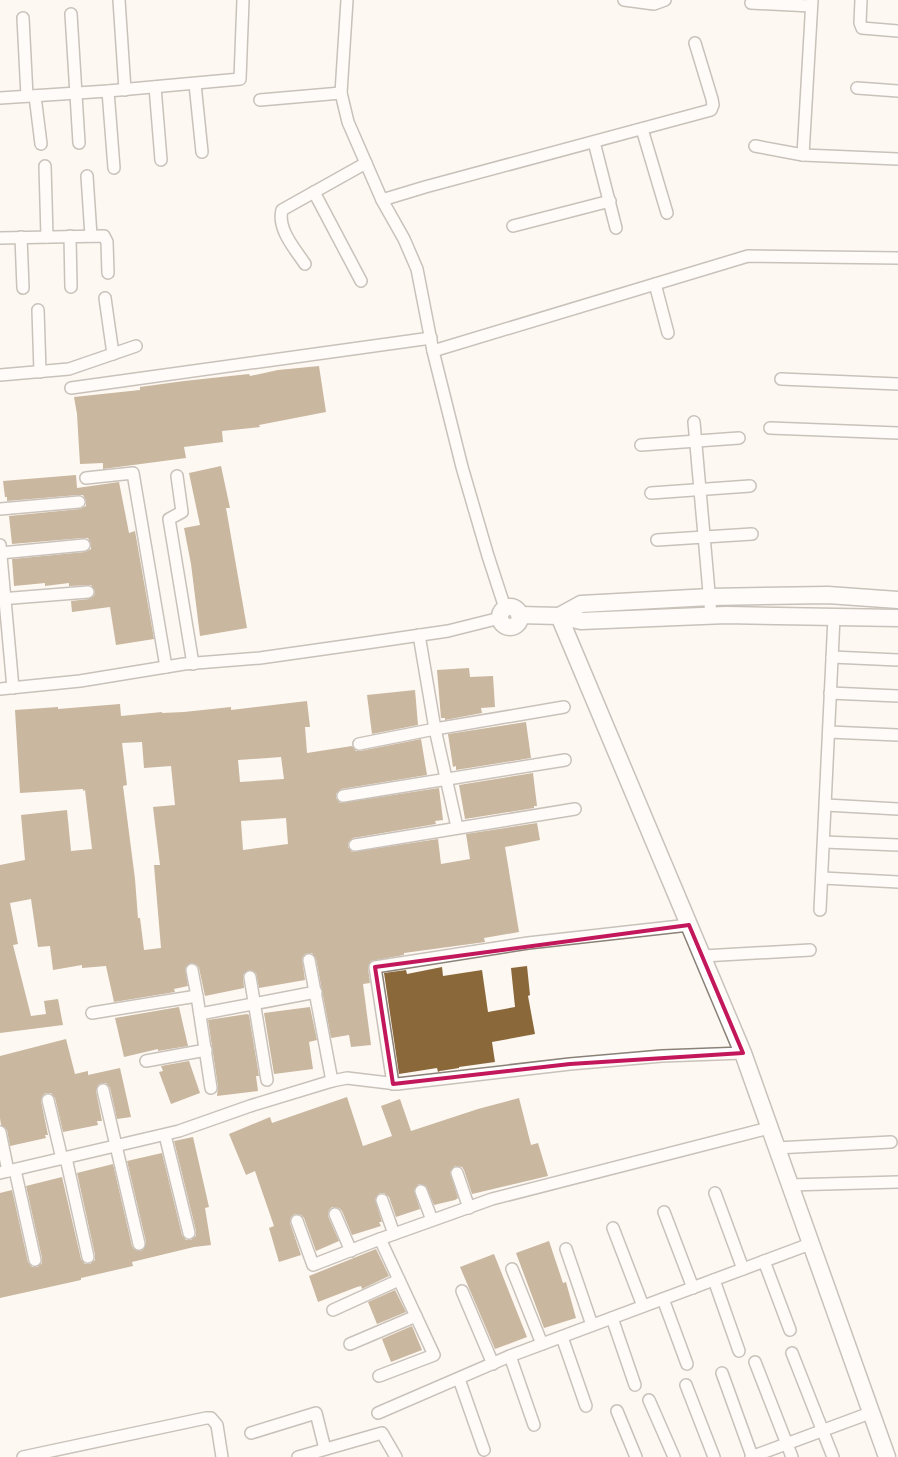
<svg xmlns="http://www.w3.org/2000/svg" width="898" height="1457" font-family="'Exo 2',sans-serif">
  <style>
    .building { fill: #8b683a; fill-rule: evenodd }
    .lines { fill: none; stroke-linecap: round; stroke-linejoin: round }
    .street-casing { stroke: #8a8177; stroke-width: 14 }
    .secondary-casing { stroke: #8a8177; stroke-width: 19 }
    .street { stroke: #fff; stroke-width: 11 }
    .secondary { stroke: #fff; stroke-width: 16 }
    .marked { fill: none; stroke: #c2185b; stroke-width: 4; stroke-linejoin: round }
  </style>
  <rect width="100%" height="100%" fill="#fef8f2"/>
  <g class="building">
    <path d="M319,366L326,412L259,425L260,427L222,431L223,442L184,447L186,458L103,469V463L80,464L77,414L74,397L140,390V387L184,381L249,374L250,376L278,370Z"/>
    <path d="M221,466L230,508H226L247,628L200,636L191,564L184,528L200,525L189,473Z"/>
    <path d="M76,475L77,488L119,482L129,533L135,531L154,639L116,645L110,607L72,612L71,601L89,599L94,596L95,591L91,585L69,586V583L45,586V583L14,586L12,559L85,552L91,549V544L88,538H83L12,544L9,516L80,509L86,506V501L83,495H78L7,501V497H5L3,481Z"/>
    <path d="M469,668L470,677L493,676L495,707L481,708L482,713L445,720V718H441L437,670Z"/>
    <path d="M415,690L418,725L372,734L367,695Z"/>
    <path d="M307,701L310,727H305L307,753L352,746L356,751H360L421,739L427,775L341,789L336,794V798L340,803L439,788L443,820L435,821L436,824L353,838L348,843V847L352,852L438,839L441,864L470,859L466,834L537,823L540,840L505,847L519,932L484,938L485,942L404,953V955L371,961L368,968L370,983L363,984L371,1045L351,1047L349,1035L331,1038L316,959L312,953L305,954L302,958L305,980L259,988L256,973L249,970L243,975L244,988L205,996L199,968L197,965L191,963L185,968L188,986L174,989L175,992L114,1002L106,966L82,968V965L53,970L50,946L38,947L31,899L10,903L18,944L13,945L31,1016L46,1014L44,1001L58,999L63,1025L0,1033V865L25,860L21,815L67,810L71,851L92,849L85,790L83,791V789L20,793L15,710L58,707V709L120,704L121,716L162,712V713L184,712L231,707V710ZM142,742L144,768L171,766L175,805L153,807L160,865H154L161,948L144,950L140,918H138L135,879L123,786L127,785L122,743ZM281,757L284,779L240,782L238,760ZM286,818L288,844L243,850L241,821Z"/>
    <path d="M526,722L531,758L456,770V766L453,767L448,734Z"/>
    <path d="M533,773L537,806H534V808L465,819L459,785Z"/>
    <path d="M527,966L530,995L528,996L535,1034L492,1042L495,1062L459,1067V1068L440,1071L438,1072L437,1068L399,1074L384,973L406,970L407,974L442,967L443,976L482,970L488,1012L515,1007L511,968Z"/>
    <path d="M179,1007L188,1046L158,1051V1049L124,1057L115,1018Z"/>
    <path d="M310,1007L317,1040L309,1042L313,1069L274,1074L264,1013Z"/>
    <path d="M247,1014L249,1015L259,1076H256L258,1091L217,1096L218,1087L208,1020Z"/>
    <path d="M66,1039L75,1074L88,1071V1075L120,1068L131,1117L117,1119L110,1088L106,1083H102L98,1085L96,1091L102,1121H97L98,1125L63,1132L55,1098L51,1093H46L43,1095L41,1101L48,1135H45L46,1138L10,1146L7,1130L1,1125L0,1118V1056Z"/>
    <path d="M189,1061L200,1093L171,1104L159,1072L163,1071L161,1066Z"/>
    <path d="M347,1097L363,1146L392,1136L381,1106L400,1099L411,1131L478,1109L519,1098L531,1145L538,1143L548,1176L472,1194L464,1170L462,1167L455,1166L450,1172L458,1198L455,1200L434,1205L426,1186L419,1184L414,1190L420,1209L396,1217L389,1197L384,1193H380L375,1199L382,1222H379L381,1226L352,1235L342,1211L339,1208L332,1207L329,1210L328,1216L339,1241L316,1251L304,1218L301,1215L295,1214L291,1217L290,1223L301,1255L279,1262L269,1228L274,1226L255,1171L246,1175L229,1134L270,1117L272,1123Z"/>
    <path d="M193,1137L209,1207L205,1208L211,1245L194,1247L132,1262L133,1266L81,1278V1280L0,1298V1193L12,1190L28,1262L32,1267H37L42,1263V1258L26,1186L62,1177L81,1259L85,1264H90L95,1260V1255L77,1173L113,1164L132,1246L134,1249L140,1251L144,1249L146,1242L127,1161L162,1153L182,1235L186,1240H191L196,1236V1231L174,1141Z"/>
    <path d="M549,1241L563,1283L566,1282L576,1318L544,1328L516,1253Z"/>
    <path d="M376,1249L389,1276L362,1289L361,1286L357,1287L318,1302L309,1276Z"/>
    <path d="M494,1254L527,1337L495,1349L460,1267Z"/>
    <path d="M395,1290L406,1312L377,1324L368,1302Z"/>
    <path d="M412,1326L422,1350L391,1362L382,1339Z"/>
  </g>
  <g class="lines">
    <defs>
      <g id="street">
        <path d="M119,0L125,90"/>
        <path d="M347,0L341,93L348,122L382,200L404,239L417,269L433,351L462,467L488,556L505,608"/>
        <path d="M624,0L654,4L665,0"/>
        <path d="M861,0L860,23L862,28L898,31"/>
        <path d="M751,3L811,6"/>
        <path d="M71,14L79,143"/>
        <path d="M23,18L27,96"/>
        <path d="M195,84L202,152"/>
        <path d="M155,87L161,160"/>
        <path d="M857,88L898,91"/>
        <path d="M108,91L114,168"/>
        <path d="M35,96L41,144"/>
        <path d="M0,98L108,91L240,79L243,0"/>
        <path d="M260,100L341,93"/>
        <path d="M642,129L667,213"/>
        <path d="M594,142L616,228"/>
        <path d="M755,146L803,155L898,159"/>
        <path d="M803,155L812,0"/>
        <path d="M45,166L47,237"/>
        <path d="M87,176L91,236"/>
        <path d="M314,192L361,281"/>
        <path d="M382,200L425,187L711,110L713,105L712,99L695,43"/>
        <path d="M513,226L610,201"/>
        <path d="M70,236L71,287"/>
        <path d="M21,237L23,288"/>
        <path d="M0,238L104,236L107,242L108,273"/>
        <path d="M305,264C295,249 277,229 282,210L366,163"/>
        <path d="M655,284L668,333"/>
        <path d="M105,298L113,354"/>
        <path d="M38,310L40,372"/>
        <path d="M433,351L748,256L898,258"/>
        <path d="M0,375L69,369L136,346"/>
        <path d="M781,379L898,384"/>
        <path d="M71,388L431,338"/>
        <path d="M694,422L711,615"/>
        <path d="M770,428L898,433"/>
        <path d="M641,445L739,438"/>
        <path d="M177,476L182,512L169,519L193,664"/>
        <path d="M86,478L133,473L166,667"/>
        <path d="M651,493L750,486"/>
        <path d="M0,509L79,502"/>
        <path d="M657,540L752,534"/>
        <path d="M0,545L13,688"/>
        <path d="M0,553L84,545"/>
        <path d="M0,599L88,592"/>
        <path d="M419,635L435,729L457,827"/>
        <path d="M832,657L898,660"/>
        <path d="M0,689L80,681L184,664L260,658L366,643L448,631L500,618"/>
        <path d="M830,693L898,696"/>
        <path d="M829,732L898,735"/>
        <path d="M359,744L435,729L564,707"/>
        <path d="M343,796L565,760"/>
        <path d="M826,805L898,809"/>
        <path d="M824,842L898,845"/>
        <path d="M355,845L575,809"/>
        <path d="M823,878L898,882"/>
        <path d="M820,910L834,617"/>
        <path d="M703,956L810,950"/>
        <path d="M309,960L332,1081"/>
        <path d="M192,970L197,996"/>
        <path d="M250,977L267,1080"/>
        <path d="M92,1013L197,996L211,1088"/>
        <path d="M200,1014L316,992"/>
        <path d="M146,1061L206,1050"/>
        <path d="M393,1084L375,967L528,943L689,925"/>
        <path d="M103,1090L139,1244"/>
        <path d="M48,1100L62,1159"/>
        <path d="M0,1132L8,1171"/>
        <path d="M165,1135L189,1233"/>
        <path d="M776,1148L891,1142"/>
        <path d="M66,1158L88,1257"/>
        <path d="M15,1170L35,1260"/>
        <path d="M0,1173L179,1131L250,1106L332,1081L347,1078L397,1084L570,1064L662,1056L743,1053"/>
        <path d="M457,1173L469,1208"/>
        <path d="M789,1185L898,1182"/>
        <path d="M421,1191L432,1220"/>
        <path d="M715,1193L743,1269"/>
        <path d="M382,1200L394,1234"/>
        <path d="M664,1212L693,1288"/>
        <path d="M335,1214L351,1251"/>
        <path d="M297,1221L313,1265L380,1239"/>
        <path d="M613,1228L643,1306"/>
        <path d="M566,1249L592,1325"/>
        <path d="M764,1261L790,1330"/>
        <path d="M512,1269L542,1344"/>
        <path d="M714,1280L739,1351"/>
        <path d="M462,1291L493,1364"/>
        <path d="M663,1299L687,1364"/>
        <path d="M333,1310L399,1280"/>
        <path d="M612,1318L635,1385"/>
        <path d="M562,1337L586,1406"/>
        <path d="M350,1344L416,1316"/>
        <path d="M792,1353L833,1457"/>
        <path d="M510,1356L534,1425"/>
        <path d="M755,1362L792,1457"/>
        <path d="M722,1373L752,1456"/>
        <path d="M379,1376L434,1355L380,1239L492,1199L769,1128"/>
        <path d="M459,1379L484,1450"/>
        <path d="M686,1385L714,1457"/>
        <path d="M649,1400L674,1457"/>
        <path d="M617,1411L636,1457"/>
        <path d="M378,1413L510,1356L810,1244"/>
        <path d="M251,1433L316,1413L325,1449"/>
        <path d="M23,1457L206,1418H211L217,1425L222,1457"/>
        <path d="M298,1457L382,1433L396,1457"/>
        <path d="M751,1457L870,1413"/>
      </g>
      <g id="secondary">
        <circle cx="510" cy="617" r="10"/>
        <path d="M519,615L559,616L581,621L726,615L898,618"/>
        <path d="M559,616L743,1053L887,1457"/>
        <path d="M559,616L581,604L710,597L828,595L898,600"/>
      </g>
    </defs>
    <use href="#street" class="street-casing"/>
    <use href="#secondary" class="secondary-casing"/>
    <use href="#street" class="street"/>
    <use href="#secondary" class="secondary"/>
  </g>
  <path d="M0 0H898V1457H0ZM689,925L743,1053L570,1064L393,1084L375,967Z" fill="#fef8f2" fill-opacity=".55" fill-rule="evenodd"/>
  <path class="marked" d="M689,925L743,1053L570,1064L393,1084L375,967Z"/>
</svg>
